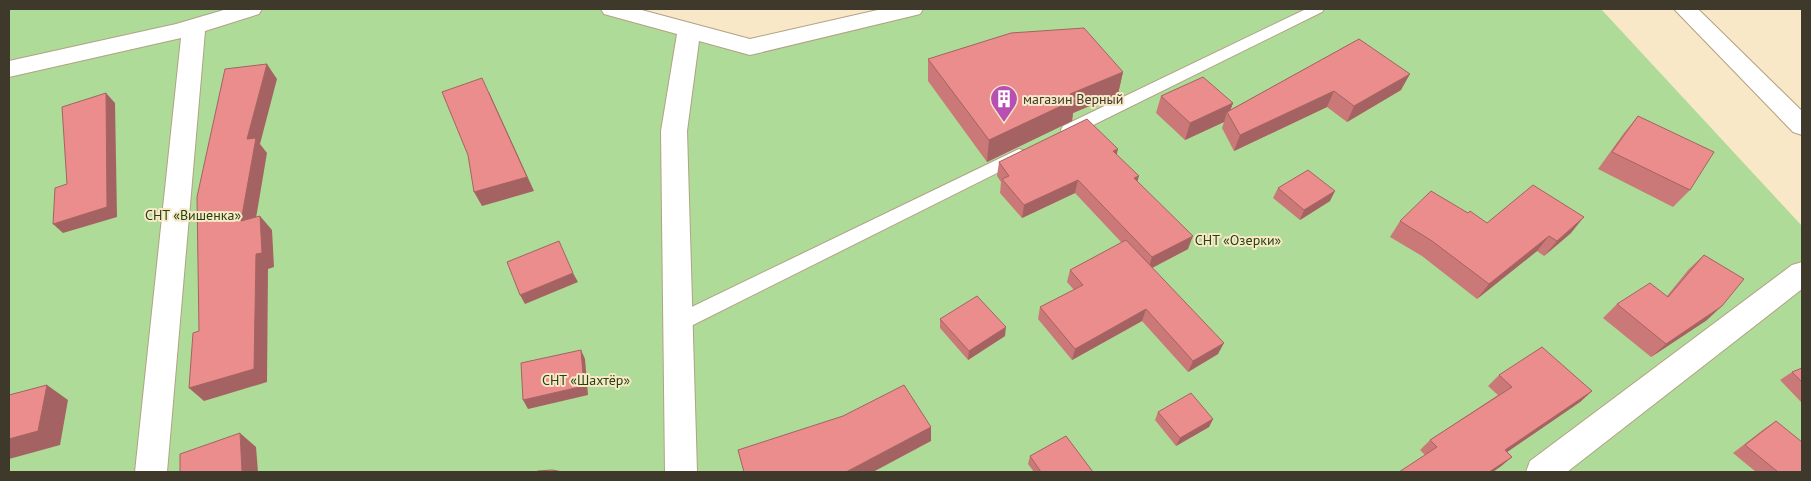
<svg xmlns="http://www.w3.org/2000/svg" width="1811" height="481" font-family="'PT Sans',sans-serif">
  <style>
    .green { fill: #aedb98 }
    .lines { fill: none; stroke-linecap: round; stroke-linejoin: round }
    .service-casing { stroke: #b1a283; stroke-width: 2 }
    .minor-casing { stroke: #b1a283; stroke-width: 2 }
    .tertiary-casing { stroke: #b1a283; stroke-width: 2 }
    .service { fill: #fff; fill-rule: evenodd }
    .minor { fill: #fff; fill-rule: evenodd }
    .tertiary { fill: #fff; fill-rule: evenodd }
    .wall { fill: #ca7978 }
    .shaded-wall { fill: #a46362 }
    .building { fill: #eb8d8c; stroke: #a46362 }
    .labels { text-anchor: middle; stroke-width: 4; stroke-linejoin: round; paint-order: stroke }
    .poi-label { font-size: 14px; fill: #3f392c; stroke: #f8e8c7; text-anchor: start }
    .park-label { font-size: 14px; fill: #23430f; stroke: #f8e8c7 }
  </style>
  <rect width="100%" height="100%" fill="#f8e8c7"/>
  <path class="green" d="M9,9H612L751,47L912,9H1601L1802,226V472H9Z"/>
  <g class="lines">
    <defs>
      <g id="service">
        <path d="M1306,9H1324L1322,12L1075,134L1069,136L1063,134L1061,130L1063,126Z"/>
        <path d="M1019,149L1025,151L1027,155L1025,159L685,329L678,331L671,329L669,323L671,317Z"/>
      </g>
      <g id="minor">
        <path d="M227,9H262L259,14L205,31L167,472H135L181,38L9,77V61L176,24Z"/>
        <path d="M601,9H638L750,39L882,9H923L920,14L912,16L750,55L699,41L687,131L697,472H665L661,131L677,34L604,14Z"/>
        <path d="M1802,262V289L1567,472H1526L1530,461L1792,265Z"/>
      </g>
      <path id="tertiary" d="M1674,9H1698L1802,111V135L1793,132Z"/>
    </defs>
    <use href="#service" class="service-casing"/>
    <use href="#minor" class="minor-casing"/>
    <use href="#tertiary" class="tertiary-casing"/>
    <use href="#service" class="service"/>
    <use href="#minor" class="minor"/>
    <use href="#tertiary" class="tertiary"/>
  </g>
  <g class="wall">
    <path d="M1359,39L1401,90L1347,122L1327,107L1234,151L1222,128L1224,122L1185,140L1156,113L1161,96L1233,103L1230,110Z"/>
    <path d="M928,59L1123,72L1118,94L1073,113L1072,121L987,162L928,81Z"/>
    <path d="M1638,116L1690,190L1673,207L1598,169L1624,133Z"/>
    <path d="M1117,155L1188,249L1152,268L1218,354L1188,372L1142,321L1072,360L1038,319L1040,307L1074,290L1067,282L1070,270L1122,243L1075,193L1022,218L1000,193L1001,182L997,176L999,162Z"/>
    <path d="M1278,188L1330,201L1300,220L1273,198Z"/>
    <path d="M1468,213L1487,223L1571,233L1544,256L1537,251L1477,299L1422,256L1390,237L1400,221Z"/>
    <path d="M1704,255L1707,320L1651,357L1603,318L1617,304L1667,296L1689,269Z"/>
    <path d="M940,319L1005,336L968,360L940,328Z"/>
    <path d="M1802,368V403L1780,380L1792,372Z"/>
    <path d="M1499,375L1592,391L1580,402L1507,452L1512,457L1500,467L1425,455L1420,450L1430,440L1498,395L1488,386Z"/>
    <path d="M1158,412L1213,419L1209,427L1176,446L1155,420Z"/>
    <path d="M1776,421L1802,472H1756L1733,453L1764,429Z"/>
    <path d="M1030,456L1093,472H1034L1028,464Z"/>
  </g>
  <g class="shaded-wall">
    <path d="M267,64L277,79L260,144L267,153L253,236L241,221L247,139Z"/>
    <path d="M1123,72L1118,94L1073,113L1072,121L987,162L989,140L1070,94Z"/>
    <path d="M1410,74L1401,90L1347,122L1354,106Z"/>
    <path d="M1334,91L1327,107L1234,151L1240,135Z"/>
    <path d="M489,92L534,191L482,206L474,192Z"/>
    <path d="M106,93L115,103L117,217L63,233L53,224Z"/>
    <path d="M1233,103L1229,114L1227,112L1224,122L1185,140L1190,123Z"/>
    <path d="M1118,149L1115,162L1113,151Z"/>
    <path d="M1139,176L1135,190L1134,178Z"/>
    <path d="M1078,180L1075,193L1022,218L1024,205Z"/>
    <path d="M1335,191L1330,201L1300,220L1304,210Z"/>
    <path d="M260,216L272,230L274,267L268,269L267,382L204,401L189,388Z"/>
    <path d="M1584,217L1571,233L1544,256L1557,241Z"/>
    <path d="M1193,236L1188,249L1148,270L1152,257Z"/>
    <path d="M1549,236L1537,251L1477,299L1489,284Z"/>
    <path d="M573,273L578,282L525,304L520,295Z"/>
    <path d="M1722,306L1707,320L1651,357L1666,344Z"/>
    <path d="M1146,309L1142,321L1072,360L1075,349Z"/>
    <path d="M1006,327L1005,336L968,360L969,351Z"/>
    <path d="M1224,343L1218,354L1188,372L1193,361Z"/>
    <path d="M581,350L585,359L588,395L528,409L523,400Z"/>
    <path d="M47,385L68,400L60,445L9,459V439Z"/>
    <path d="M1592,391L1580,402L1494,461L1505,450Z"/>
    <path d="M1213,419L1209,427L1176,446L1180,438Z"/>
    <path d="M931,427V441L873,472H846Z"/>
    <path d="M240,433L256,447L258,472H242Z"/>
    <path d="M1512,457L1500,467L1493,472H1489Z"/>
  </g>
  <g class="building">
    <path d="M1084,28L1123,72L1070,94L1076,99L989,140L928,59L1011,33Z"/>
    <path d="M1359,39L1410,74L1354,106L1334,91L1240,135L1227,112Z"/>
    <path d="M267,64L247,139L256,138L241,221L260,216L262,253L256,254L254,369L189,388L193,333L199,331L197,197L225,69Z"/>
    <path d="M1203,77L1233,103L1190,123L1161,96Z"/>
    <path d="M482,78L527,177L474,192L468,155L442,92Z"/>
    <path d="M106,93L107,207L53,224L55,188L67,184L62,107Z"/>
    <path d="M1638,116L1714,152L1690,190L1612,152Z"/>
    <path d="M1087,119L1118,149L1113,151L1139,176L1134,178L1193,236L1152,257L1078,180L1024,205L1002,179L1009,176L999,162Z"/>
    <path d="M1308,170L1335,191L1304,210L1278,188Z"/>
    <path d="M1533,185L1584,217L1557,241L1549,236L1489,284L1432,241L1400,221L1431,191L1468,213L1470,211L1487,223Z"/>
    <path d="M1126,240L1224,343L1193,361L1146,309L1075,349L1040,307L1083,285L1070,270Z"/>
    <path d="M559,241L573,273L520,295L507,262Z"/>
    <path d="M1704,255L1744,279L1722,306L1666,344L1617,304L1650,283L1668,297Z"/>
    <path d="M977,296L1006,327L969,351L940,319Z"/>
    <path d="M1542,347L1592,391L1505,450L1512,457L1489,472H1399L1437,447L1430,440L1512,387L1499,375Z"/>
    <path d="M581,350L584,386L523,400L521,363Z"/>
    <path d="M1802,368V382L1792,372Z"/>
    <path d="M47,385L38,431L9,439V395Z"/>
    <path d="M904,385L931,427L846,472H744L738,450L843,416Z"/>
    <path d="M1191,393L1213,419L1180,438L1158,412Z"/>
    <path d="M1776,421L1802,442V472H1778L1745,445Z"/>
    <path d="M240,433L242,472H180V454Z"/>
    <path d="M1066,436L1093,472H1041L1030,456Z"/>
    <path d="M552,470L563,472H536L538,471Z"/>
  </g>
  <defs>
    <symbol id="building-pin" viewBox="-11 -11 22 30"><path d="M0 17L-7.5 6A9.5 9.5 0 1 1 7.5 6Z" fill="#b84fb2" stroke="#f8e8c7"/><path d="M-4-6H4V6H1V3H-1V6H-4ZM-2.5-4.3h1.7v1.8h-1.7ZM.8-4.3h1.7v1.8H.8ZM-2.5-1h1.7V.8h-1.7ZM.8-1h1.7V.8H.8Z" fill="#fff"/></symbol>
  </defs>
  <g fill-rule="evenodd">
    <use href="#building-pin" x="988" y="83" width="32" height="43"/>
  </g>
  <g class="labels">
    <g class="poi-label">
      <text x="1023" y="104">магазин Верный</text>
    </g>
    <g class="park-label">
      <text x="193" y="220">СНТ «Вишенка»</text>
      <text x="1238" y="245">СНТ «Озерки»</text>
      <text x="586" y="385">СНТ «Шахтёр»</text>
    </g>
  </g>
  <rect width="1811" height="481" fill="none" stroke="#3f392c" stroke-width="20"/>
</svg>
